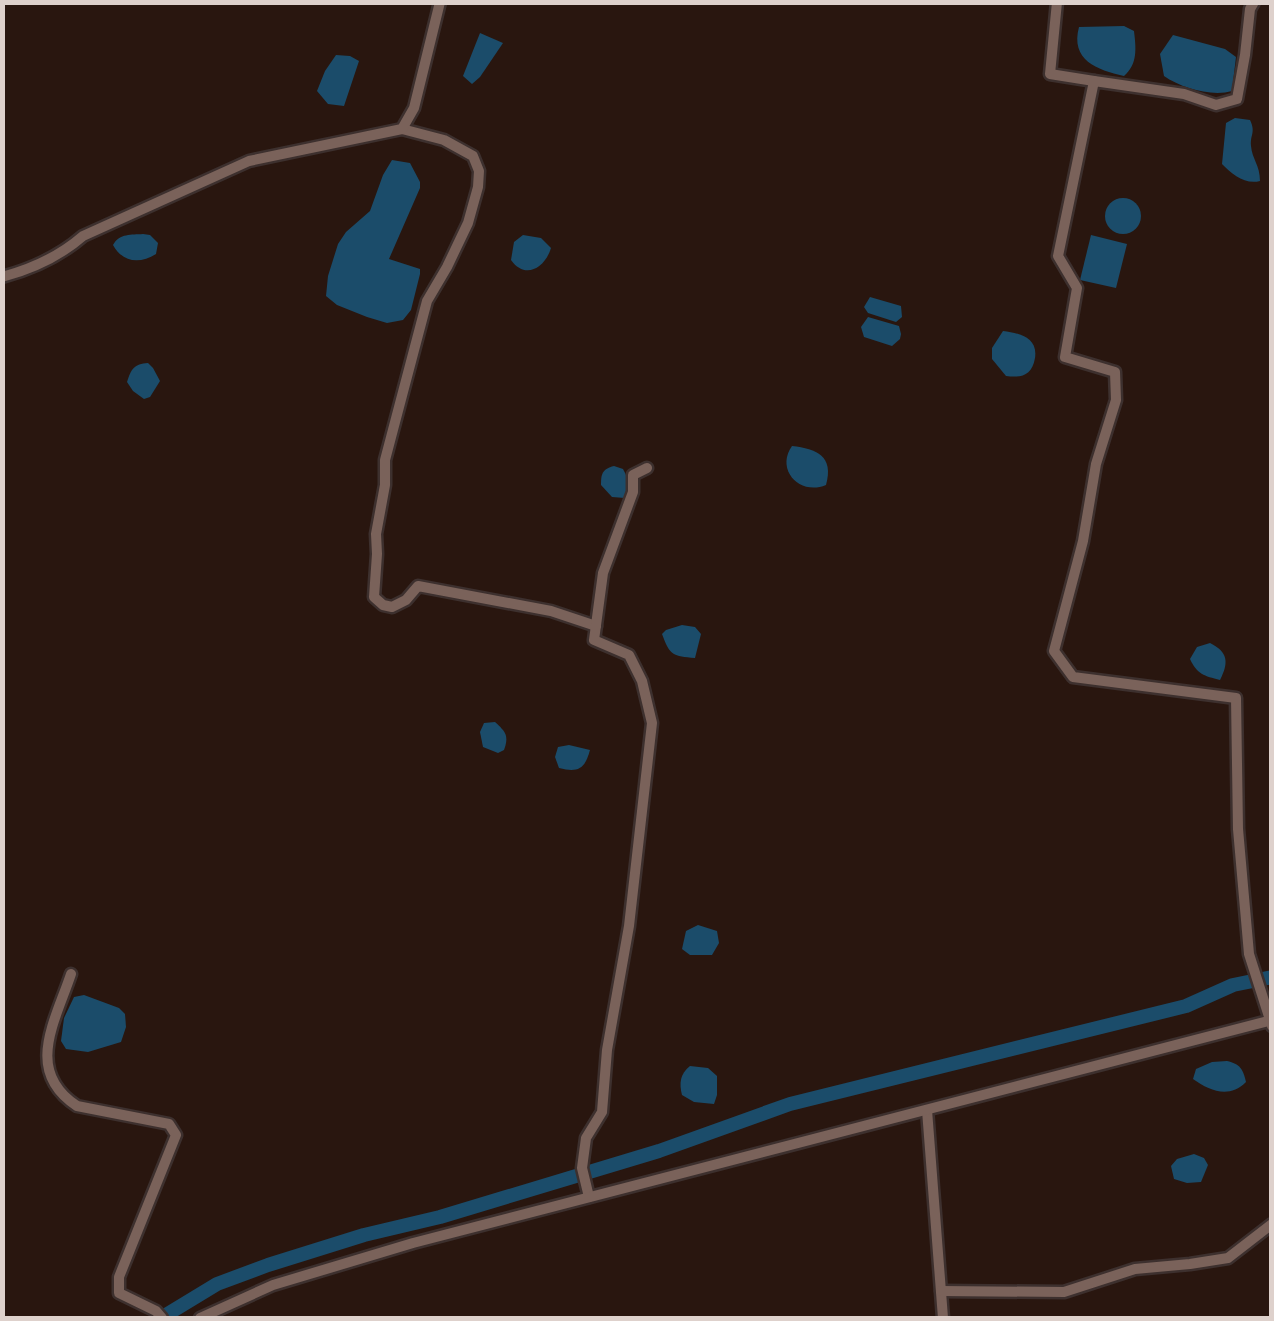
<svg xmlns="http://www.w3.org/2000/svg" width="1274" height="1321" font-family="Commissioner,sans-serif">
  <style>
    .water { fill: #1b4c6a }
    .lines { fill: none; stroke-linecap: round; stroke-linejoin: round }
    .canal { stroke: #1b4c6a; stroke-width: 14 }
    .street-casing { stroke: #3d302e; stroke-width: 15 }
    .street { stroke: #7a625a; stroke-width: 10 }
  </style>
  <rect width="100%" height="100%" fill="#29160f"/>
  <g class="water">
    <path d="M1124,26L1134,31C1136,48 1138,64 1124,76C1097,70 1070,60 1079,27Z"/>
    <path d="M480,33L503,43L480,77L472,84L463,76Z"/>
    <path d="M1173,35L1225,49L1236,57L1232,91C1212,97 1181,88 1164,76L1160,54Z"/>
    <path d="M336,55L350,56L359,61L344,106L328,104L317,91L325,71Z"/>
    <path d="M1235,118L1250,120C1256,133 1250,134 1251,146C1252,159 1260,165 1260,181C1245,185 1232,174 1222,164L1226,123Z"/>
    <path d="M392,160L410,163L420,182V188L389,259L420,269V274L411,310L403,320L387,323L367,317L337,305L326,296L328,276L338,244L346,232L370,211L383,175Z"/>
    <circle cx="1123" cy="216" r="18"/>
    <path d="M143,234L150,235L158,243L156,254C140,264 123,263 113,245C120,233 131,235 143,234Z"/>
    <path d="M523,235L541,238L551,248C545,268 525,280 511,260L514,242Z"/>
    <path d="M1091,235L1127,244L1116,288L1080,280Z"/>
    <path d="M870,297L901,306L902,317L896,322L868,313L864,307Z"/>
    <path d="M868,317L899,326L901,334L900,339L892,346L864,337L861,327Z"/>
    <path d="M1003,331C1020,333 1038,338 1035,358C1032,376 1021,378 1006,376L992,359V348Z"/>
    <path d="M148,363L153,368L160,381L150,397L144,399L133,391L127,382C131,369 134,364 148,363Z"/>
    <path d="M792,446C817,449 834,456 826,485C800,496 775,470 792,446Z"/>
    <path d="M614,466L623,469C629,480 631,487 625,498L612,497L601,485C601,474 602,469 614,466Z"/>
    <path d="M682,625L695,627L701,634L695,658C673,656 670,656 662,634L666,630Z"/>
    <path d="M1210,643C1228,652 1229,662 1220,680C1204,676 1197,674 1190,659L1197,647Z"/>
    <path d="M495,722C506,732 509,736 504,750L498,753L483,747L480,732L484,723Z"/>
    <path d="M569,745L590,750C585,769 578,773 559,768L555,757L558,747Z"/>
    <path d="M698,925L717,931L719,943L712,955H690L682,949L686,931Z"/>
    <path d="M84,995L119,1008L125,1014L126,1027L121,1042L88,1052L66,1049L61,1041L64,1018L74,997Z"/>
    <path d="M1227,1061C1240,1064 1243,1069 1246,1082C1229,1099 1210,1091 1193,1079L1196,1069L1212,1062Z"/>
    <path d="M690,1066L708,1068L717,1076V1095L714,1104L694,1102L682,1095C679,1083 680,1074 690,1066Z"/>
    <path d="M1194,1154L1204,1158L1208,1165L1201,1182L1187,1183L1174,1179L1171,1166L1177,1159Z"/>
  </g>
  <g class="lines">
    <path class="canal" d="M161,1318L217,1284L268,1265L364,1235L440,1217L659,1151L790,1104L1186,1006L1233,985L1272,977"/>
    <defs>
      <g id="street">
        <path d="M1057,2L1050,74L1094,81"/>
        <path d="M1254,2L1250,9L1245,55L1237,99L1216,105L1184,94L1094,81L1058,256L1077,288L1065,357L1115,372L1116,400L1096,464L1083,541L1054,651L1073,677L1236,698L1238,829L1249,954L1272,1026"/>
        <path d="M402,129L444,140L473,156L479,171L478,187L468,223L447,267L427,301L385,460V485L376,534L377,554L374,597L383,605L392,607L406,600L418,586L551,611L596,626"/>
        <path d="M2,277C32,269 60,256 83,236L249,161L402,129L414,108L440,2"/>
        <path d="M71,974C55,1022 24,1071 77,1106L169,1124L176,1135L119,1277V1293L156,1311L162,1318"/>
        <path d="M927,1110L943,1318"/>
        <path d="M589,1197L582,1168L586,1138L602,1112L607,1050L629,926L652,723L642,681L629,655L594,640L603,573L633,492V475L647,468"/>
        <path d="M941,1291L1064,1292L1135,1269L1190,1264L1228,1258L1272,1224"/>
        <path d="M200,1318L273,1285L413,1243L1272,1020"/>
      </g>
    </defs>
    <use href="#street" class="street-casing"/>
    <use href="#street" class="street"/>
  </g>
  <rect width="1274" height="1321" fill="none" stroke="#ded1cc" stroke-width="10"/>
</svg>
